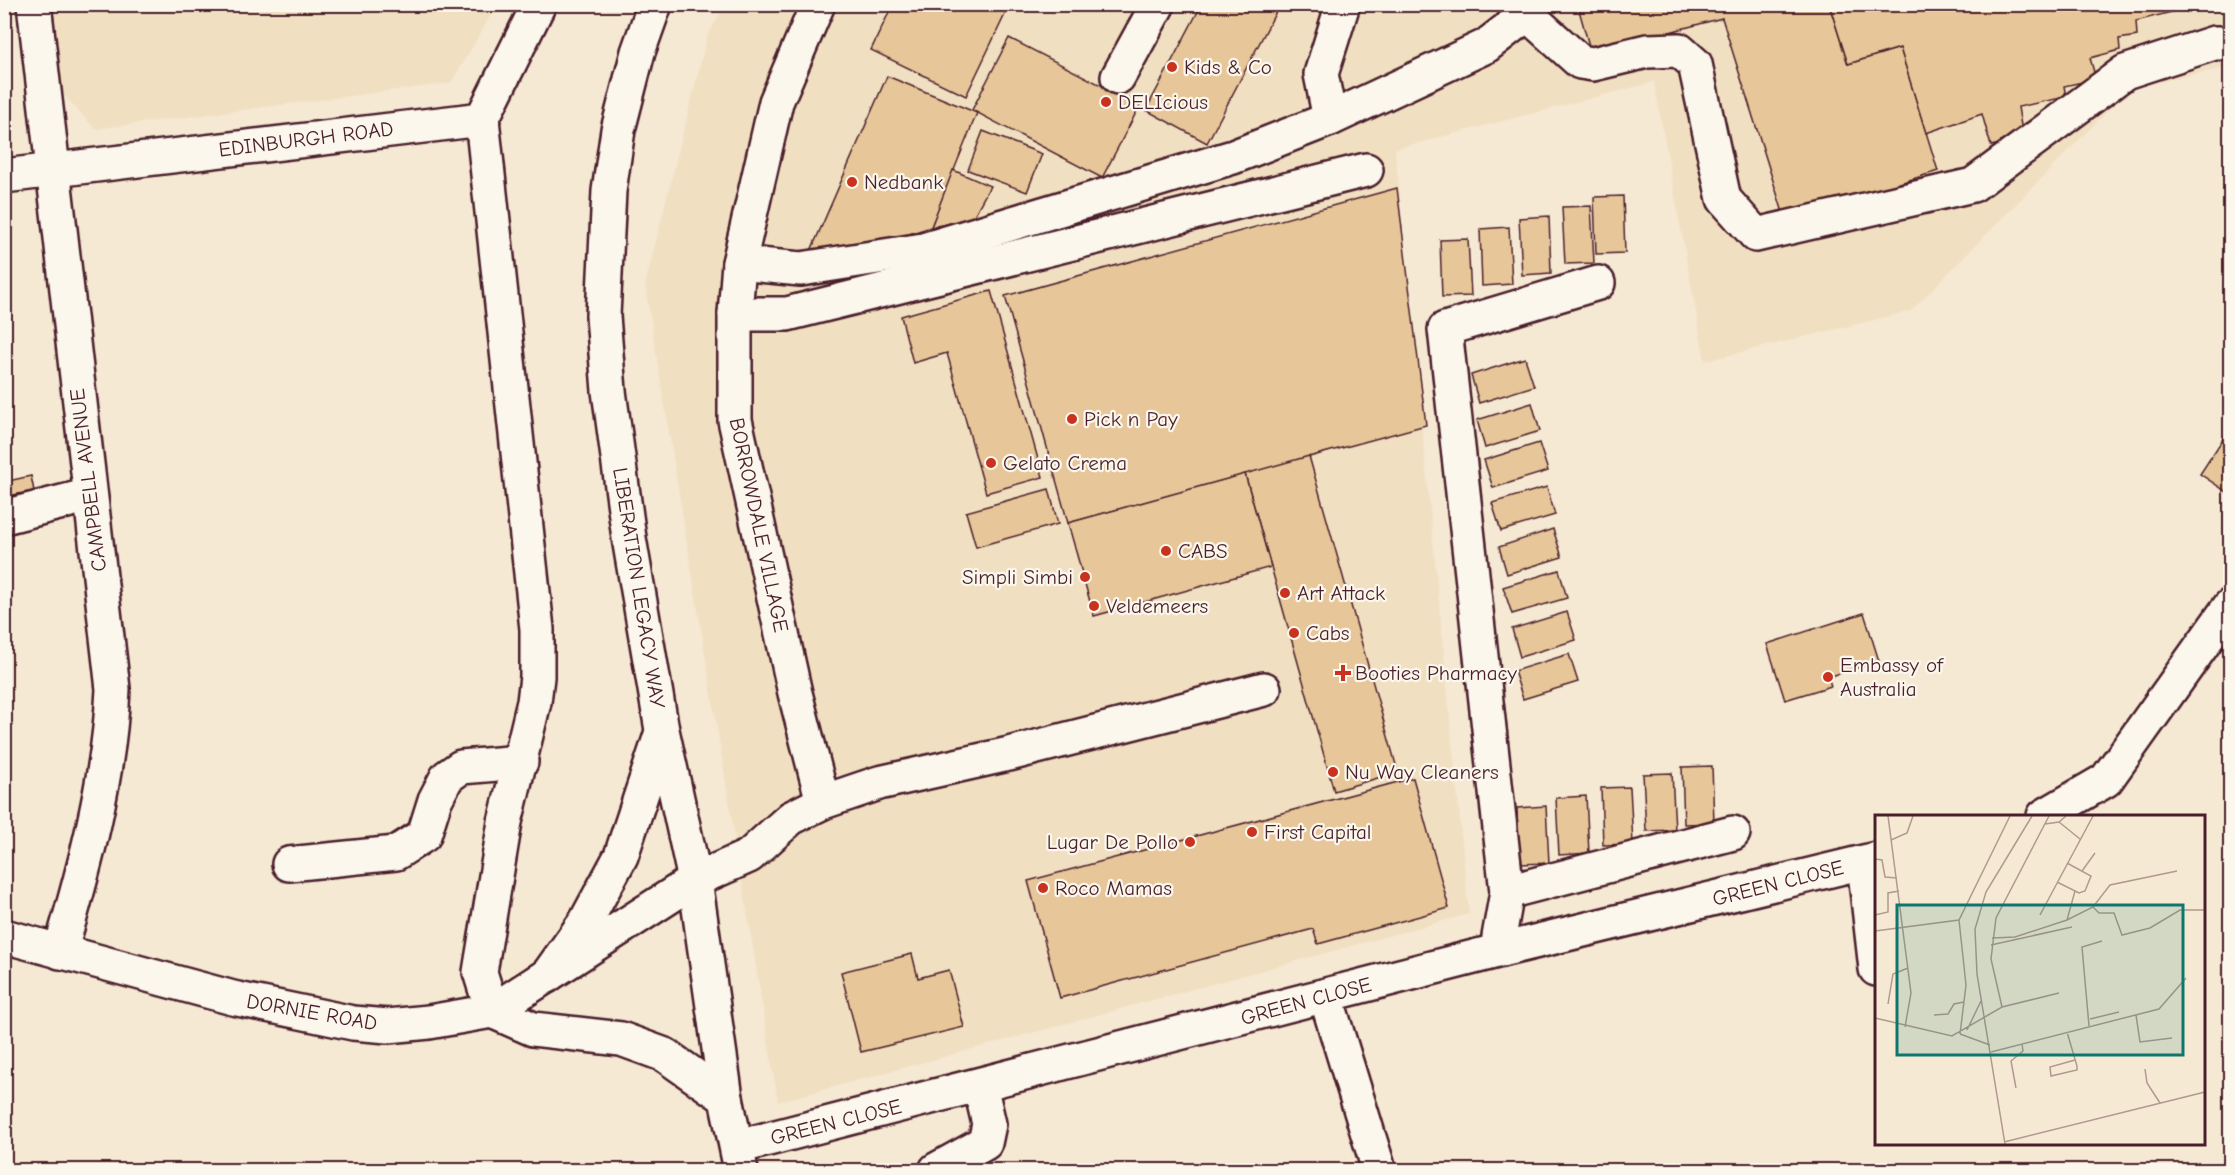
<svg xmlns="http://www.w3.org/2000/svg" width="2235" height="1175" font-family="'Comic Neue',sans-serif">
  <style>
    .built { fill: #f1dfc2 }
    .building { fill: #e7c799; stroke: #4a1f2b; stroke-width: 1.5 }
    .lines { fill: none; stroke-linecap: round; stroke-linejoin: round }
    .minor-casing { stroke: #4a1f2b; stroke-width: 38 }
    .major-casing { stroke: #4a1f2b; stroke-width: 38 }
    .minor { stroke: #fbf7ec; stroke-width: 33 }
    .major { stroke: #fbf7ec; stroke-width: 33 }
    .poi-dot { fill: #c8321e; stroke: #fbf7ec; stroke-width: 2 }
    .labels { text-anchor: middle; stroke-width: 4.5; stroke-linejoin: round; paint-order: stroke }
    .poi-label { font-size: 21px; fill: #4a1f2b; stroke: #fbf7ec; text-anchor: start }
    .street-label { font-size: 21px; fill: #4a1f2b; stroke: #fbf7ec }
    .inset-road { fill: none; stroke: #b19890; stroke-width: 1.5 }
    .view { fill: #0f766e; fill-opacity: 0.15; stroke: #0f766e; stroke-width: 3 }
    .inset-edge { fill: none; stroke: #4a1f2b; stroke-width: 3 }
  </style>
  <rect width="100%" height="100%" fill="#f5e9d3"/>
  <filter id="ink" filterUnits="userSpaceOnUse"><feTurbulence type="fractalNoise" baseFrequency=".0167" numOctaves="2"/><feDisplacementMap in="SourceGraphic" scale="12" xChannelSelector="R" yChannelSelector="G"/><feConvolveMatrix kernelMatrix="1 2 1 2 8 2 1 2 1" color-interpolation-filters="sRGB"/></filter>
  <g filter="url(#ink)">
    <g class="built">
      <path d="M49,5H497L451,83L95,129L60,91Z"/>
      <path d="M725,5H2230V67L2130,88L1911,311L1705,361L1654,82L1395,149L1469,914L778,1102L645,285L707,37Z"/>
    </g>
    <g class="building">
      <path d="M893,4H1010L966,96L871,50Z"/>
      <path d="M1202,4H1280L1207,143L1146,110Z"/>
      <path d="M1602,4H1829L1848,64L1900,48L1938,171L1785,219L1722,18L1591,53L1579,10Z"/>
      <path d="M1829,4H1925L1926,7L1937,4H2203L2136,21L2137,36L2119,39L2120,50L2090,58L2096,79L2064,86L2066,97L2018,107L2023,138L1991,146L1982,114L1926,133L1900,48L1848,64Z"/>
      <path d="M1009,38L1140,105L1102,178L972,110Z"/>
      <path d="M887,76L977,113L931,227L855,251L810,253Z"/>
      <path d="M983,131L1042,154L1027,192L968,170Z"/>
      <path d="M953,170L990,186L972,219L931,227Z"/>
      <path d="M1397,188L1426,425L1068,523L1005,296Z"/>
      <path d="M1623,196L1625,253L1596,254L1594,197Z"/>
      <path d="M1591,206L1594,263L1565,264L1562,207Z"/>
      <path d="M1549,216L1551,273L1522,275L1519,218Z"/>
      <path d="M1509,227L1512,284L1482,286L1480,229Z"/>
      <path d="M1468,239L1471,296L1442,297L1440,240Z"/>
      <path d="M991,291L1043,477L986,493L947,353L913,363L901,316Z"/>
      <path d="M1525,358L1534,386L1479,403L1471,375Z"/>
      <path d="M1532,403L1540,431L1485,448L1477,420Z"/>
      <path d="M2230,428V494L2200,474Z"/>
      <path d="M1539,443L1548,471L1493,488L1484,460Z"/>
      <path d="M1309,456L1398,772L1334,791L1245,474Z"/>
      <path d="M1245,474L1271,567L1094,616L1068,523Z"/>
      <path d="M31,476L34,491L8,496V481Z"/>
      <path d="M1547,487L1555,515L1501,531L1492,503Z"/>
      <path d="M1049,489L1058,524L976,547L966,512Z"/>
      <path d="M1553,529L1562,557L1507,574L1499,547Z"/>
      <path d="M1559,570L1567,598L1512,614L1503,587Z"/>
      <path d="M1567,612L1576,640L1520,657L1512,629Z"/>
      <path d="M1864,613L1879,661L1828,677L1831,686L1785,700L1767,644Z"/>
      <path d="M1569,654L1578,682L1523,699L1514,671Z"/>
      <path d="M1712,766L1714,823L1684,824L1682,767Z"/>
      <path d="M1672,773L1675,830L1646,831L1643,774Z"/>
      <path d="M2230,774V798L2226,775Z"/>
      <path d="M1413,778L1449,908L1318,944L1313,929L1060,998L1028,881Z"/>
      <path d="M1630,787L1633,844L1603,845L1601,788Z"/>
      <path d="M1586,796L1589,853L1559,855L1556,798Z"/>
      <path d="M1546,806L1549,863L1519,864L1517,808Z"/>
      <path d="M912,954L918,978L949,970L964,1027L861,1052L841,972Z"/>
    </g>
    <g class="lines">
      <defs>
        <g id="minor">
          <path d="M34,4L113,689C109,778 85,867 60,952"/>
          <path d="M818,4L776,102L739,263L735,314V420L795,693L823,802"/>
          <path d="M1527,14L1580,62L1593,64L1647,51L1679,50L1695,64L1724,199L1756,235L1973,185L2125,72L2214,43H2230"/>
          <path d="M1118,77L1158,4"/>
          <path d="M482,119L537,629V677L534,702L505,822L480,972L492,1011"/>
          <path d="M1330,119L1321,74L1343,4"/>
          <path d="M4,176L482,119L539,4"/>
          <path d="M739,263L801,269L923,250L1233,157L1330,119L1486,46L1527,14L1535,4"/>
          <path d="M735,314H787L1366,170"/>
          <path d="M4,517L90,495"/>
          <path d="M2044,816L2106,780L2230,606"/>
          <path d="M1864,863L1876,969"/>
          <path d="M289,864L396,853L424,835L435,800L447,777L461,767L521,762"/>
          <path d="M1507,892L1733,833"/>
          <path d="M4,936L233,998L353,1023L388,1026L429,1022L492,1011L695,880L749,856L791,818L823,802L879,783L1009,754L1264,689"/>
          <path d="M1501,950L1499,937L1507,892L1445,329L1598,283"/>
          <path d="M1326,997L1379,1170"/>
          <path d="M737,1147L1501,950L1876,859"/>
          <path d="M936,1170L985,1143L989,1124L980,1085"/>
        </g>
        <g id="major">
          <path d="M655,4L638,52L618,130L609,191L603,316L609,391L629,538L662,730L695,880L726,1098L741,1170"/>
          <path d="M547,976L586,921L621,856L662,732"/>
          <path d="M492,1011L533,1029L621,1039L665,1055L726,1098"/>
        </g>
      </defs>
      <use href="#minor" class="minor-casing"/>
      <use href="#major" class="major-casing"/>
      <use href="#minor" class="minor"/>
      <use href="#major" class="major"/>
    </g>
  </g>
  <g class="poi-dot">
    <circle cx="1172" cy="67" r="6"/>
    <circle cx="1106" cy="102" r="6"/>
    <circle cx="852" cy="182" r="6"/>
    <circle cx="1072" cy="419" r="6"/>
    <circle cx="991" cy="463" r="6"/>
    <circle cx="1166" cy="551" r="6"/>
    <circle cx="1085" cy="577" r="6"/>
    <circle cx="1285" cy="593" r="6"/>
    <circle cx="1094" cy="606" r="6"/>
    <circle cx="1294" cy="633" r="6"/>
    <path d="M1340 664h6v6h6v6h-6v6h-6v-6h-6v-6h6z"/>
    <circle cx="1828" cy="677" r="6"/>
    <circle cx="1333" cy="772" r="6"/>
    <circle cx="1252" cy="832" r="6"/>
    <circle cx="1190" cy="842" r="6"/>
    <circle cx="1043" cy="888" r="6"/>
  </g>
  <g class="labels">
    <g class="poi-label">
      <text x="1184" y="74">Kids &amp; Co</text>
      <text x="1118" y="109">DELIcious</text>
      <text x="864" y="189">Nedbank</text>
      <text x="1084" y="426">Pick n Pay</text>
      <text x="1003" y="470">Gelato Crema</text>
      <text x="1178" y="558">CABS</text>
      <text x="1073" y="584" text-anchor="end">Simpli Simbi</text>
      <text x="1297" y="600">Art Attack</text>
      <text x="1106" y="613">Veldemeers</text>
      <text x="1306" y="640">Cabs</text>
      <text x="1840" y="672">Embassy of<tspan x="1840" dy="24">Australia</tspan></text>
      <text x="1355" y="680">Booties Pharmacy</text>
      <text x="1345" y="779">Nu Way Cleaners</text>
      <text x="1264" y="839">First Capital</text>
      <text x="1178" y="849" text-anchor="end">Lugar De Pollo</text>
      <text x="1055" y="895">Roco Mamas</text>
    </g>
    <g class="street-label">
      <text transform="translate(306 139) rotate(-7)" y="7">EDINBURGH ROAD</text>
      <text transform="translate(88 480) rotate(-97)" y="7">CAMPBELL AVENUE</text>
      <text transform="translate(759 525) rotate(78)" y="7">BORROWDALE VILLAGE</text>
      <text transform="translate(639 588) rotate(81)" y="7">LIBERATION LEGACY WAY</text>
      <text transform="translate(1778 883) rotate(-14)" y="7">GREEN CLOSE</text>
      <text transform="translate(1306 1001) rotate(-15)" y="7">GREEN CLOSE</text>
      <text transform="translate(312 1012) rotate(10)" y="7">DORNIE ROAD</text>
      <text transform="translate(836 1122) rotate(-14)" y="7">GREEN CLOSE</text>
    </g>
  </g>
  <g transform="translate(1875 815)">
    <rect width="330" height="330" fill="#f5e9d3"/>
    <path class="inset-road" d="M13,1L36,178L30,212M184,7L205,24M170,9L184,7L191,1M16,25L32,18L38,1M0,44L7,45L10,62L22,63M207,56L220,38M182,67L204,78L210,76L216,61L192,48M218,92L224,98H239L247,120L275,113L305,95H330M0,100L13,97V78L24,76M165,100L218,1M84,105L91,170L85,219M192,105L200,76M0,116L84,105L135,1M117,123L140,122L192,105L218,92L235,70L302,56M116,130L197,112M13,189L18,159L33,153M127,192L116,144L121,103L174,1M59,200L73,199L79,189L89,187M261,200L265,227L297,223M0,203L77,221L127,192L184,178M215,204L244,197M214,211L207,132L227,126M92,215L106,186M192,217L202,251V255L176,261L175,252L200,245M85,219L115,230M116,237L284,194L311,163M270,254L272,268L285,288M141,273L136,246L148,236L147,229M129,327L330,277M130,329L102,159L100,114L111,77L157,1"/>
    <path class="view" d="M22,90H308V240H22Z"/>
    <rect width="330" height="330" class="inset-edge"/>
  </g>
  <rect width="2235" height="1175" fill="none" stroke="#fbf7ec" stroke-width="24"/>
  <rect x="12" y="12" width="2211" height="1151" fill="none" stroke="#4a1f2b" stroke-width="2" filter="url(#ink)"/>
</svg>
